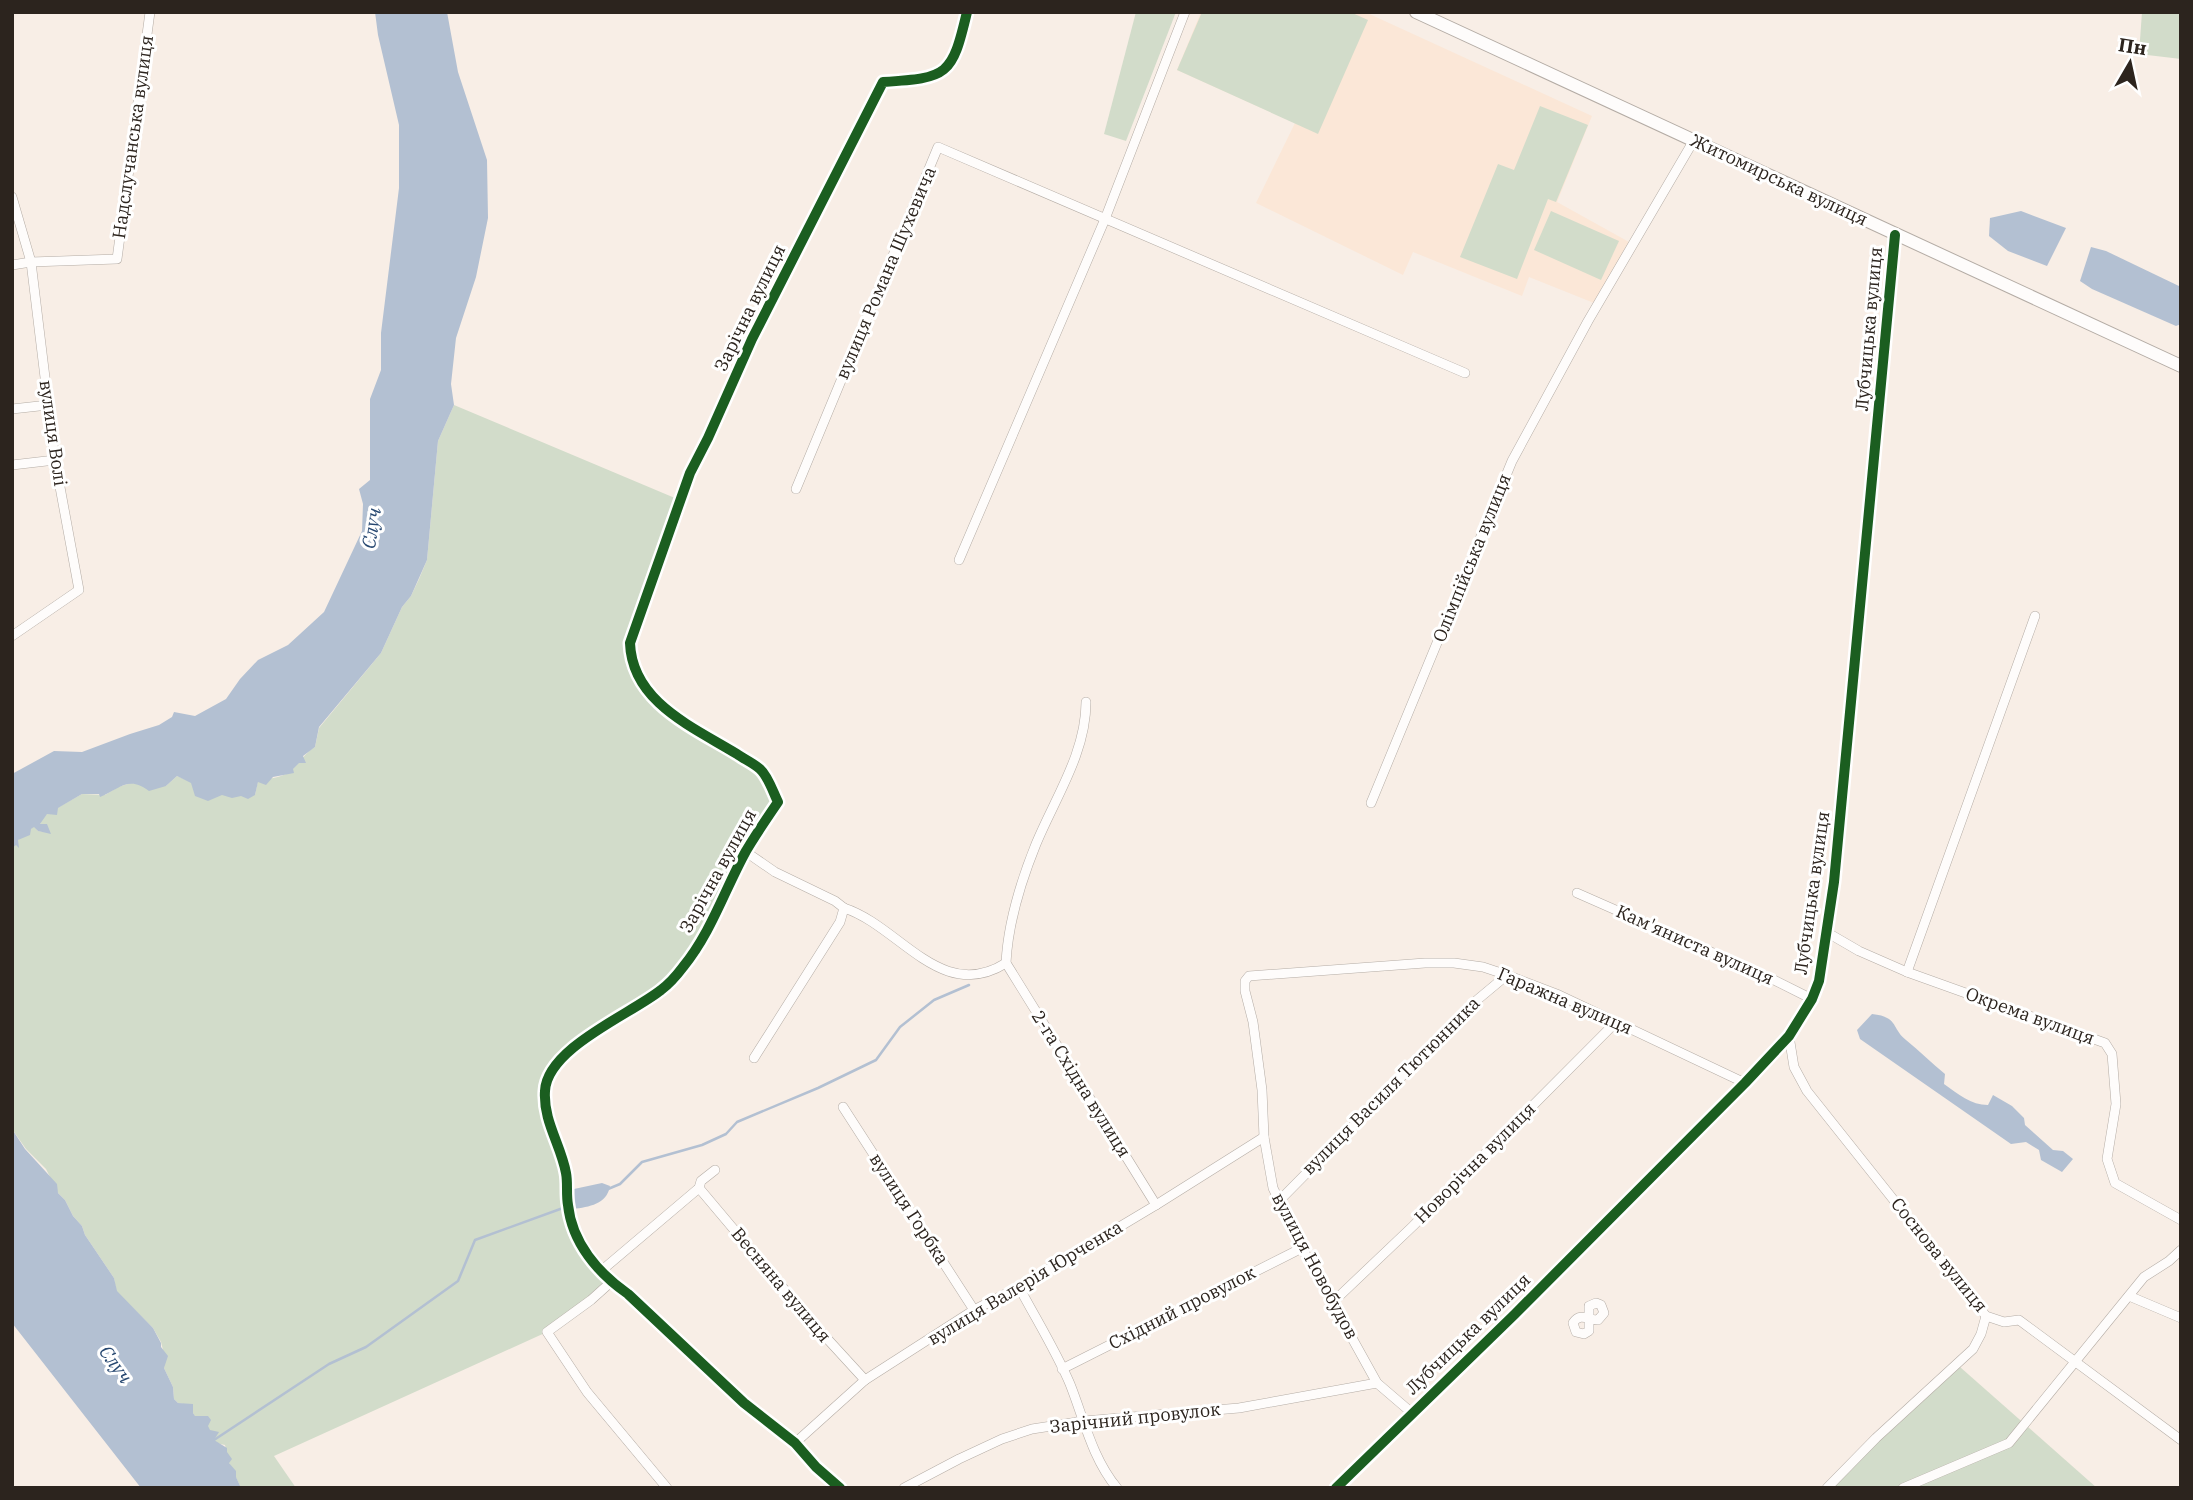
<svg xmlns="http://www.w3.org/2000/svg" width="2193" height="1500" font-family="'IBM Plex Serif',serif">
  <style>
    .built { fill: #fbe7d7 }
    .green { fill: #d2dcca }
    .water { fill: #b3c0d2 }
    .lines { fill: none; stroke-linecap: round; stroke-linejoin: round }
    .stream { stroke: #b3c0d2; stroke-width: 2.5 }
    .minor-casing { stroke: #b4aca5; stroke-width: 10 }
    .major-casing { stroke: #b4aca5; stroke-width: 14 }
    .minor { stroke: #fefcfb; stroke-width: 9 }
    .major { stroke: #fefcfb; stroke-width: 12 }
    .cycleway-casing { stroke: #fff; stroke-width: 15 }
    .cycleway { stroke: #1b5e20; stroke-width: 10 }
    .labels { text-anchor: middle; stroke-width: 6; stroke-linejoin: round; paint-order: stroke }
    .street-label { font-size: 18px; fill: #2c241e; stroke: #fff }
    .water-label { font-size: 19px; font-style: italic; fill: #274871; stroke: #fff }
  </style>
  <rect width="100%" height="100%" fill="#f8eee6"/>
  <path class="built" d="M1201,12H1365L1592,116L1557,202L1629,242L1594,303L1529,277L1522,296L1413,252L1403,275L1256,203L1295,123L1177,70Z"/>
  <g class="green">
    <path d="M1136,12H1176L1126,141L1104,134Z"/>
    <path d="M1202,12H1350L1368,20L1318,134L1177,70Z"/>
    <path d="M2142,12H2181V59L2139,54Z"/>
    <path d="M1540,106L1588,125L1556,202L1548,199L1517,279L1460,257L1498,164L1514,170Z"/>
    <path d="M1551,211L1619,241L1601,280L1534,250Z"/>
    <path d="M454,405L682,501L630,643L631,662L652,697L761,770L778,802L716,914L663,990L562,1060L545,1090L566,1173L573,1228L611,1282L547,1332L274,1456L296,1488H241L229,1463L225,1445L216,1443L207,1426L208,1422L195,1417L189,1405L178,1403L174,1399L173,1387L164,1368L165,1358L161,1342L153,1328L116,1291L114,1278L85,1235L82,1226L73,1216L65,1200L58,1193L46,1169L26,1149L12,1129V848L18,840L34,826L38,831L46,832L45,826L40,824L43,816L82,794L105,795L118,787L131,783L166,786L177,776L222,795H255L258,781C266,779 278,778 286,774C298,767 303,754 315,747L319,728L381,653L402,607L411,596L419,579L427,560L438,441Z"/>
    <path d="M1960,1367L2097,1488H1827Z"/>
  </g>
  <g class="water">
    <path d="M375,12H447L458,72L487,160L488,218L476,277L456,338L451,384L454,405L438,441L427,560L411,596L402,607L381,653L319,727L315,747L303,756L306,763H299L293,769L294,773L273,777L266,785L258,782L255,795L248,799L241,796L232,798L222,795L208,801L195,796L191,783L177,776L166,786L149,791C129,775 119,789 100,797L99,794H82L58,808L57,815L47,814L40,824H47L51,834L38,831L34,827L31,829L30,835L18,840L19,848L16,845L12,848V774L54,751L82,752L130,734L159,725L172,717L174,712L195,716L226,699L240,679L258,660L288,645L324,612L362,531L363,504L359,489L370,480V399L381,370V333L399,188V125L378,35Z"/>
    <path d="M2021,211L2066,228L2047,266L2008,251L1989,236L1990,218Z"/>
    <path d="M2091,247L2106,251L2181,287V324L2176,326L2092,289L2080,281Z"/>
    <path d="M1872,1014C1899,1017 1891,1028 1906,1040C1920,1051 1931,1063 1945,1074L1944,1084C1958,1094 1971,1105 1988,1105L1993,1095L2012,1106L2024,1118L2025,1125L2053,1150L2063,1151L2073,1159L2062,1172L2041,1160L2039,1150L2026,1142L2011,1144L1860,1039L1857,1030Z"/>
    <path d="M12,1129L25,1149L57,1184L58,1193L65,1200L73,1216L82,1226L85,1235L114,1278L117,1291L153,1328L161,1343V1347L168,1356L164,1368L173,1387L174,1399L178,1403L193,1404V1413L195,1416H208L211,1420L208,1426L210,1430L219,1432L214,1440L227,1448V1452L232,1459L229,1463L236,1471V1477L241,1488H141L12,1323Z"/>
    <path d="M602,1183L610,1186C607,1204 589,1207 573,1209L570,1192L574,1189Z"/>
  </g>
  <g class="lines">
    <g class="stream">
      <path d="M608,1189L620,1184L642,1162L702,1145L726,1134L737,1122L818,1088L876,1060L900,1027L934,1000L969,985"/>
      <path d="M214,1440L329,1364L366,1347L458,1281L475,1240L563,1208"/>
    </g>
    <defs>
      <g id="minor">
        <path d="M12,197L31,262L55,460L79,590L12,636"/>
        <path d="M12,265L31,262L117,259L150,12"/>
        <path d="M12,409L48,405"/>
        <path d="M12,465L55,460"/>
        <path d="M796,489L938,147L1465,373"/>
        <path d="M959,560L1105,219L1185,12"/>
        <path d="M1086,702C1086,753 1055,798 1036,844C1021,881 1008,923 1006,963L1156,1205"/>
        <path d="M1371,803L1512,461L1588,321L1694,140"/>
        <path d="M746,852L775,872L835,901L844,908L840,922L754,1058"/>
        <path d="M1577,893L1768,977L1812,999"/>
        <path d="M844,908C900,926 941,1004 1006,963"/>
        <path d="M1828,933L1859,951L1907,972L2105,1043L2112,1054L2116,1104L2107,1159L2115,1183L2181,1220"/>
        <path d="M1907,972L2035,616"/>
        <path d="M1789,1036L1794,1067L1807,1091L1986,1316L2004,1322L2019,1320L2181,1440"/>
        <path d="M843,1107L974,1310"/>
        <path d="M715,1170L701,1181L699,1188L811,1321L865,1380"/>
        <path d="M1279,1201L1477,1000L1507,975"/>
        <path d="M601,1271L699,1188"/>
        <path d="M611,1282L591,1300L547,1332L587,1392L667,1488"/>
        <path d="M1019,1287C1036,1319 1056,1351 1070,1384C1084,1419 1092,1458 1117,1488"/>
        <path d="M2129,1296L2181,1318"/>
        <path d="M1332,1303L1413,1226L1616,1022"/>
        <path d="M1589,1317V1306L1596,1303L1601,1305L1604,1313L1598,1320C1588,1320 1580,1312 1573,1323L1576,1332L1584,1334L1589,1331V1319"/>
        <path d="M1062,1369L1302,1248"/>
        <path d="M1412,1413L1377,1383L1302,1248L1273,1188L1264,1137L1262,1090L1253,1022L1245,991V981L1249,976L1425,963H1454L1483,967L1507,975L1559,995L1745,1083"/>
        <path d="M795,1443L865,1380L974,1310L1019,1287L1156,1205L1264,1137"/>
        <path d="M840,1488L816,1467L795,1443L744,1403L628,1294C598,1273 572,1243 568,1205C566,1194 568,1183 566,1173C561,1145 543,1121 545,1091C547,1048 631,1014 661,990C669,984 677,975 683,967C711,933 725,889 746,851C756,834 767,818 778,802C773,792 768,776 760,769C753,763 744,759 737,754C693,727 632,702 630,643L690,473L708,438L752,339L883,82C948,78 952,76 967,12"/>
        <path d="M904,1488L959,1459L1002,1439L1032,1429L1084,1421L1239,1408L1377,1383"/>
        <path d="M1336,1488L1515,1314L1745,1083L1789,1036L1812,999L1819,981L1834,882L1895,235"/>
        <path d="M1827,1488L1876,1438L1973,1349L1981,1334L1986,1316"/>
        <path d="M1903,1488L2009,1443L2144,1277L2169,1261L2181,1250"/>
      </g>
      <path id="major" d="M1416,12L2181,366"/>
    </defs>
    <use href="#minor" class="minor-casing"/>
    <use href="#major" class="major-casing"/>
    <use href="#minor" class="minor"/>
    <use href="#major" class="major"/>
    <defs>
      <g id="cycleway">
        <path d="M840,1488L816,1467L795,1443L744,1403L628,1294C598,1273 572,1243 568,1205C566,1194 568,1183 566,1173C561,1145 543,1121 545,1091C547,1048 631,1014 661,990C669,984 677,975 683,967C711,933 725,889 746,851C756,834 767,818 778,802C773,792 768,776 760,769C753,763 744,759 737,754C693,727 632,702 630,643L690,473L708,438L752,339L883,82C948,78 952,76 967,12"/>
        <path d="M1336,1488L1515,1314L1745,1083L1789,1036L1812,999L1819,981L1834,882L1895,235"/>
      </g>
    </defs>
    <use href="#cycleway" class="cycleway-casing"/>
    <use href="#cycleway" class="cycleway"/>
  </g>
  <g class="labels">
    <g class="street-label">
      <text transform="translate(133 137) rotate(-82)" y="6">Надслучанська вулиця</text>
      <text transform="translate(1779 180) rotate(25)" y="6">Житомирська вулиця</text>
      <text transform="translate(886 273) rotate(-67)" y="6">вулиця Романа Шухевича</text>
      <text transform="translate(750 308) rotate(-64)" y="6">Зарічна вулиця</text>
      <text transform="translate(1869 329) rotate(-85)" y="6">Лубчицька вулиця</text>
      <text transform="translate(53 433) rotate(82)" y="6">вулиця Волі</text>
      <text transform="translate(1472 558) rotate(-68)" y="6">Олімпійська вулиця</text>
      <text transform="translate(718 871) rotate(-61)" y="6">Зарічна вулиця</text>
      <text transform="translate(1812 893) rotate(-82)" y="6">Лубчицька вулиця</text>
      <text transform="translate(1695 945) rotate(24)" y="6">Кам'яниста вулиця</text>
      <text transform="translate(1565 1001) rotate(23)" y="6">Гаражна вулиця</text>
      <text transform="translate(2030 1016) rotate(20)" y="6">Окрема вулиця</text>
      <text transform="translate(1081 1084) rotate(58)" y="6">2-га Східна вулиця</text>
      <text transform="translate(1391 1086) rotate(-45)" y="6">вулиця Василя Тютюнника</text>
      <text transform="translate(1475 1163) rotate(-45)" y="6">Новорічна вулиця</text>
      <text transform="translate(909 1209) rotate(57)" y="6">вулиця Горбка</text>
      <text transform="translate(1939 1255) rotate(51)" y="6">Соснова вулиця</text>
      <text transform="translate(1315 1266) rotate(62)" y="6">вулиця Новобудов</text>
      <text transform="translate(1025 1283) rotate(-31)" y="6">вулиця Валерія Юрченка</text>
      <text transform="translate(781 1285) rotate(50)" y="6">Весняна вулиця</text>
      <text transform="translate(1182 1308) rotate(-27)" y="6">Східний провулок</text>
      <text transform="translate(1468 1334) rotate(-44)" y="6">Лубчицька вулиця</text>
      <text transform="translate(1135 1418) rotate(-6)" y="6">Зарічний провулок</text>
    </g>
    <g class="water-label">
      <text transform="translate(371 528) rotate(-81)" y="7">Случ</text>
      <text transform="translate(116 1364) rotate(54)" y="7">Случ</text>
    </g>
  </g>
  <rect width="2193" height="1500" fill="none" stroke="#2c241e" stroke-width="28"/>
  <g transform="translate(2130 63) rotate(9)" stroke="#ffffff" stroke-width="5" paint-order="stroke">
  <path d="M0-5L12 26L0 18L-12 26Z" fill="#2c241e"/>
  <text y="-10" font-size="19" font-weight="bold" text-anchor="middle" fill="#2c241e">Пн</text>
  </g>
</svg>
